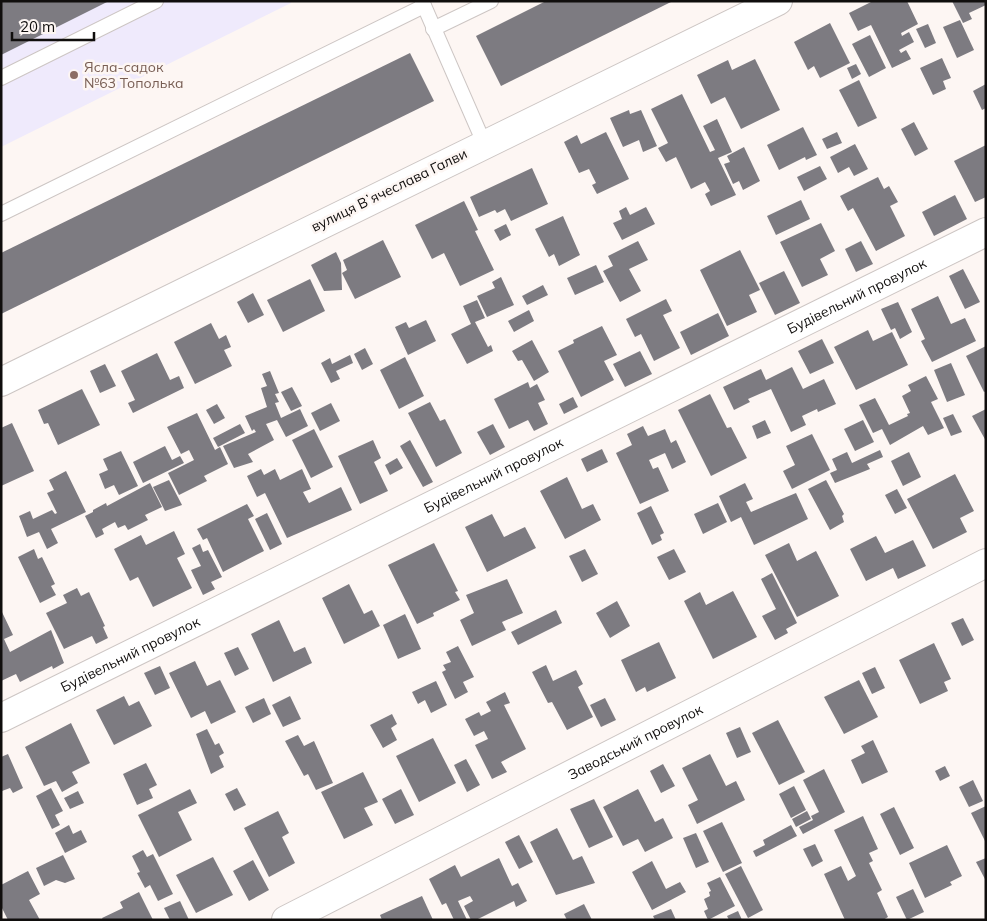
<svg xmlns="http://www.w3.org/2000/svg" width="987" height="921" font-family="Mulish,sans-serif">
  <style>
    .education { fill: #efeafc }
    .building { fill: #7d7b81 }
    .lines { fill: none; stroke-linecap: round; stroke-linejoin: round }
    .lane-casing { stroke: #cdc6c4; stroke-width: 16 }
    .street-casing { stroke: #cdc6c4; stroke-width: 30 }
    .lane { stroke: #fff; stroke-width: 14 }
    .street { stroke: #fff; stroke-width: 28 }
    .education-dot { fill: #8d6e63; stroke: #fdf6f3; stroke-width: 2 }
    .labels { text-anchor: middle; stroke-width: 5; stroke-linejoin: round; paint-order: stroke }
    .education-label { font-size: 14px; fill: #785e54; stroke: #fdf6f3; text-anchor: start }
    .street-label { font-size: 14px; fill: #100e0d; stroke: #fdf6f3 }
  </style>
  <rect width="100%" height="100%" fill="#fdf6f3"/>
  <path class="education" d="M1,1H290L291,3L1,147Z"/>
  <g class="building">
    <path d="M1,1H109L1,55Z"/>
    <path d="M546,1H673L501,86L476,36Z"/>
    <path d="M873,1H907L918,24L901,33L902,36L909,32L914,42L899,50L901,53L906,50L911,59L892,68L871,25L858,31L849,13Z"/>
    <path d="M952,1H986V5L969,13L972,19L963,23Z"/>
    <path d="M960,20L974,50L957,58L943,27Z"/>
    <path d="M830,23L850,63L820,78L814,66L808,70L794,42Z"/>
    <path d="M928,24L936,43L925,48L916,29Z"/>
    <path d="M870,35L886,68L869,77L852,44Z"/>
    <path d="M410,53L434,101L1,314V253Z"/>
    <path d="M942,58L951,78L943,81L946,89L933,95L920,68Z"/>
    <path d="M755,59L780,110L741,129L725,97L711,104L697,75L728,60L732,70Z"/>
    <path d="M856,64L861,74L852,79L847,68Z"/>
    <path d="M859,80L877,118L858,127L839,90Z"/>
    <path d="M986,84V108L982,110L973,91Z"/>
    <path d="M682,94L710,152L715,150L703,126L717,119L732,152L718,158L736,195L711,206L705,194L710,191L705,182L691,189L676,157L666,162L658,148L668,143L651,109Z"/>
    <path d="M629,110L630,114L641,110L657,146L643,152L639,140L623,147L610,118Z"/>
    <path d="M914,122L928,149L915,156L901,129Z"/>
    <path d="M803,127L817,155L806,160L805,157L779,170L767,145Z"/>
    <path d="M606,132L629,179L597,194L592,185L596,183L589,169L579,173L564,142L577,135L581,144Z"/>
    <path d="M837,132L842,143L827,149L822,139Z"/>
    <path d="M855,144L868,169L854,176L849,167L838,173L830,157Z"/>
    <path d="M986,145V197L975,202L954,161Z"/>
    <path d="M744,147L760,181L743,190L739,181L733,184L724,164L730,162L727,156Z"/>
    <path d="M820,166L827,179L804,191L797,177Z"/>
    <path d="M532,168L548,204L511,221L505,209L497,213L495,210L479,217L470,197Z"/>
    <path d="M878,177L884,189L889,186L898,202L890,206L905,236L876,251L853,208L848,211L840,196Z"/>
    <path d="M955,195L967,219L934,236L922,212Z"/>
    <path d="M801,200L810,219L776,235L767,216Z"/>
    <path d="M464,201L478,230L475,231L494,270L460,286L444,253L432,259L415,225Z"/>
    <path d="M626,207L630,215L646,207L655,224L622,240L613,223L622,219L619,211Z"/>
    <path d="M563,216L580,255L559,266L554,254L549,257L535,229Z"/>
    <path d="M821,223L835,251L820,259L828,275L802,287L780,242Z"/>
    <path d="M506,224L511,235L500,241L494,230Z"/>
    <path d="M383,240L401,277L355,299L342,273L347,270L343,260Z"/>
    <path d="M638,241L648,260L629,269L641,291L620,302L603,271L613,266L608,256Z"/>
    <path d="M861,241L873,264L856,272L845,249Z"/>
    <path d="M740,250L760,290L749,295L757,312L727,326L700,270Z"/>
    <path d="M336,252L341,263L342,290L324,291L311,265Z"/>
    <path d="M596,265L604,282L575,295L567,278Z"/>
    <path d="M963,269L980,302L965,309L949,276Z"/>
    <path d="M784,271L800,303L775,315L759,283Z"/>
    <path d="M501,277L514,305L487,317L477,296L495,288L492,282Z"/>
    <path d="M310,279L325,311L283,332L267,300Z"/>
    <path d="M543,285L548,295L527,305L522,296Z"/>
    <path d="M253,293L264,315L248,323L237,302Z"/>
    <path d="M938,296L951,324L965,318L976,341L932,362L921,341L925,339L911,309Z"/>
    <path d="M666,299L672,311L663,315L680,348L654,361L641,334L635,337L626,319Z"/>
    <path d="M477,300L485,318L475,322L488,347L491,345L493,351L467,364L451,334L471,324L463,306Z"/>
    <path d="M898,302L912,332L900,339L895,328L891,330L881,309Z"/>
    <path d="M529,310L534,321L514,332L508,321Z"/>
    <path d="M718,313L729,336L691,355L680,332Z"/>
    <path d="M426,320L436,341L408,355L395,327L406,322L409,328Z"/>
    <path d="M211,323L219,339L226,335L231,347L224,350L232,366L195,384L174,342Z"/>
    <path d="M602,326L617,355L604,361L614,380L581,397L558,351L574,343L573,340Z"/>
    <path d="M868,330L873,341L892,332L908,365L856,390L834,347Z"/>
    <path d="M822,339L834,363L810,374L798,351Z"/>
    <path d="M532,340L549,372L534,381L522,360L518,361L512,351Z"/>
    <path d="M986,346V391L984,392L966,356Z"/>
    <path d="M365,348L373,364L362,370L354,354Z"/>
    <path d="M640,351L652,374L625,387L613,364Z"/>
    <path d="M157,353L170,380L179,376L184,388L133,413L128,403L135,400L121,371Z"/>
    <path d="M350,355L353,363L336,371L340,379L331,383L321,363L330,358L332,364Z"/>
    <path d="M405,357L424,396L399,409L380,370Z"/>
    <path d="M951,363L965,395L947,402L934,370Z"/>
    <path d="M105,364L116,386L100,393L90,371Z"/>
    <path d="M792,367L803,389L824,379L836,404L818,412L817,409L802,416L806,425L791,432L771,389L748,399L750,402L734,410L723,387L761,369L766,380Z"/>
    <path d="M270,371L279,393L275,394L279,402L275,403L281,418L300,409L308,426L286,437L277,420L266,424L274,440L248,454L253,462L234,468L223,446L256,432L254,429L252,431L245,416L267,407L261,388L267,386L262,374Z"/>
    <path d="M926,376L938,399L931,402L944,428L928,435L923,426L890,445L882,429L873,433L859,405L875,398L889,425L908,416L907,414L910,413L902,396L911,391L908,385Z"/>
    <path d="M528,382L530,388L537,384L545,400L538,403L548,424L534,431L528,420L509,429L494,399Z"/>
    <path d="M292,387L302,406L291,411L281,392Z"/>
    <path d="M82,389L100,425L58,445L48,423L44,424L38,410Z"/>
    <path d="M710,394L727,428L731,427L747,458L711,476L678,410Z"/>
    <path d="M573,397L578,407L564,414L559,404Z"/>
    <path d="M430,402L440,421L445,419L462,453L436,467L408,413Z"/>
    <path d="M331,403L340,421L320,431L311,413Z"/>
    <path d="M217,404L225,418L214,424L206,410Z"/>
    <path d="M986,409V441L972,416Z"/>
    <path d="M197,413L215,450L220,447L228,464L204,476L207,481L179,495L168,473L194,460L189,450L181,454L167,427Z"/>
    <path d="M953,414L962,432L951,436L943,418Z"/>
    <path d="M765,420L771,433L757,439L752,426Z"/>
    <path d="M863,420L874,442L855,451L844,429Z"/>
    <path d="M12,423L34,471L1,486V428Z"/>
    <path d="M240,424L245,433L218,447L213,438Z"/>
    <path d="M493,424L505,447L490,455L477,432Z"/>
    <path d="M643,426L648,436L665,429L671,443L676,440L686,462L672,469L665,453L649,460L653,469L658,467L669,491L640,504L616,453L632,445L627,434Z"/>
    <path d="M314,429L333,467L311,478L292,440Z"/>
    <path d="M812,434L830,470L792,489L783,471L795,465L786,446Z"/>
    <path d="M373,440L381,458L374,462L388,491L360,504L338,456Z"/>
    <path d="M410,440L433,482L423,487L400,446Z"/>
    <path d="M165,446L172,460L180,456L184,463L143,483L133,462Z"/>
    <path d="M602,449L608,462L587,472L581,459Z"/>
    <path d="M880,450L883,457L867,464L870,469L835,483L830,473L837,470L832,459L847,452L852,463Z"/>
    <path d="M121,451L138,486L119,495L114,485L105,489L99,474L108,470L103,459Z"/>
    <path d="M909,452L921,477L903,486L891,461Z"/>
    <path d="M397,458L403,468L390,475L385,465Z"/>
    <path d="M261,469L264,475L275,469L280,480L302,469L311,489L303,492L309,503L341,487L352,510L287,538L265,493L257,497L247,476Z"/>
    <path d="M66,471L86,512L51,529L58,543L47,549L39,532L27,537L19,516L30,511L33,519L52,510L55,514L57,513L47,493L54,490L49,480Z"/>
    <path d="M955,474L974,511L960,518L967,532L933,549L907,499Z"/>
    <path d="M567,477L582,509L593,504L601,520L565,539L540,491Z"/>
    <path d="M169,480L182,505L165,511L153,487Z"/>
    <path d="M826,480L844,514L842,516L844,522L830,530L808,489Z"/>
    <path d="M150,483L162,507L145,515L148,520L128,530L125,525L118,528L115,522L102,529L104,534L96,538L85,516L93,512V510L106,503L107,506Z"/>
    <path d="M745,483L753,499L746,502L751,512L796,493L808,519L754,545L741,517L731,522L719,496Z"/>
    <path d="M897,489L907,508L895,514L885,495Z"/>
    <path d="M718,503L727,522L703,534L694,514Z"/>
    <path d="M247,504L254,516L248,519L264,551L223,572L207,538L203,540L197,529Z"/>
    <path d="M651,506L664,533L660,535L662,540L652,545L637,513Z"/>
    <path d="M267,513L282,544L270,550L255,519Z"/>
    <path d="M492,514L504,537L525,527L536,548L487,572L465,527Z"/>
    <path d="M174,531L185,554L177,558L192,588L153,607L138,577L130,581L114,549L141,535L146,545Z"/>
    <path d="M876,536L885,553L913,540L926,566L898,579L893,568L866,581L850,549Z"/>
    <path d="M434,543L458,591L455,592L460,600L433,613L434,616L417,624L388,565Z"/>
    <path d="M789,543L797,561L816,551L839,596L797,617L765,555Z"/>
    <path d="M200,544L203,552L208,550L222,577L211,582L215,589L203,595L191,570L201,566L192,548Z"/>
    <path d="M34,549L38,559L42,557L55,584L51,586L56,595L40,603L18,557Z"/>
    <path d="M585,549L598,574L582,582L569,556Z"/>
    <path d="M674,549L686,572L669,580L657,557Z"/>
    <path d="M772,573L797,623L786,629L788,633L775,640L762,616L776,609L761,579Z"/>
    <path d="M507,579L523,613L502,622L506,630L472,646L460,620L474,613L466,595Z"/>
    <path d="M349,584L364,614L372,610L380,626L344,644L322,598Z"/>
    <path d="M77,588L81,596L89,592L105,626L103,627L108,638L96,644L92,636L64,649L46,613L67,603L63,595Z"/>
    <path d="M733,591L757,637L713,659L684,601L700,592L706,605Z"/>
    <path d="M617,601L630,626L610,638L596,613Z"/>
    <path d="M1,610L13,635L4,639L10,652L51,630L64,663L53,669L52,666L20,682L16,674L1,681Z"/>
    <path d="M556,610L562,623L518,645L511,632Z"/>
    <path d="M405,614L421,649L398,659L383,625Z"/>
    <path d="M963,618L974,640L962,646L951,623Z"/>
    <path d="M279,620L294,652L305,647L312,663L273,682L251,634Z"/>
    <path d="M659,642L676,678L647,692L645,687L636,692L621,660Z"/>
    <path d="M934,643L951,679L944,682L948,691L920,704L899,660Z"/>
    <path d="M458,646L474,677L463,682L468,692L455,699L442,672L446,670L443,665L451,662L446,652Z"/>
    <path d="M238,647L249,669L235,676L224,653Z"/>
    <path d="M195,661L207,686L220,680L236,712L211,724L205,711L191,718L169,673Z"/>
    <path d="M546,665L553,681L576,670L583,684L578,687L593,717L567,730L552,702L548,703L532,672Z"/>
    <path d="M160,666L170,688L155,695L144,673Z"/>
    <path d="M875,667L885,688L872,694L862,673Z"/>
    <path d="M859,680L878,717L844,734L824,697Z"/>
    <path d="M436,681L447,705L431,713L425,700L418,704L412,692Z"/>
    <path d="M505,692L510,703L504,705L526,749L501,762L507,772L492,779L475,745L488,739L484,731L474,736L465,719L479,712L481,716L491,711L486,702Z"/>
    <path d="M124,696L129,706L139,701L152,726L114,745L96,710Z"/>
    <path d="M290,696L301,719L283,727L272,705Z"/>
    <path d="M264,698L271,714L253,723L245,707Z"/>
    <path d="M605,698L616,720L601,727L590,705Z"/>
    <path d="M392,714L397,724L391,728L397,740L383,748L370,725Z"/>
    <path d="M778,720L805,772L779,785L752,733Z"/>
    <path d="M71,723L90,763L72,772L78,783L62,792L56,781L44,786L25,747Z"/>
    <path d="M740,727L751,752L737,758L726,733Z"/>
    <path d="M207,729L215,745L219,743L224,753L219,756L224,767L211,774L196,734Z"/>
    <path d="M298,735L304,746L314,741L333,783L316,790L308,774L304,776L285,741Z"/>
    <path d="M433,738L456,783L419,802L396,756Z"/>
    <path d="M873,740L888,772L862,784L851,760L865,753L861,746Z"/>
    <path d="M8,754L23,788L13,793L10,788L2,791L1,789V757Z"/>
    <path d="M710,754L726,786L736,781L745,800L697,824L688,805L698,800L682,768Z"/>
    <path d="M466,759L480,785L467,792L454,765Z"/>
    <path d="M146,763L157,785L149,789L153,798L137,805L123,774Z"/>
    <path d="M663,764L675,786L661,793L650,771Z"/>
    <path d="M945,766L950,776L940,781L935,771Z"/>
    <path d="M824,769L845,812L803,834L799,827L813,820L811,816L819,812L803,780Z"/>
    <path d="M363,772L378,802L364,808L373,825L344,839L321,792Z"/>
    <path d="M973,780L983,801L969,807L959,787Z"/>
    <path d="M794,786L806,810L791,818L779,794Z"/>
    <path d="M51,788L63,811L55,815L60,825L52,829L36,796Z"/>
    <path d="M237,788L246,805L234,811L225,794Z"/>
    <path d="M190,789L197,803L178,812L192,840L159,857L138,815Z"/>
    <path d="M401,789L414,815L395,824L382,799Z"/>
    <path d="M638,789L655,822L663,818L673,838L645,852L638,839L623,846L603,807Z"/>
    <path d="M78,791L84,803L70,809L64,798Z"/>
    <path d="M594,799L613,837L589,848L570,809Z"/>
    <path d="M986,806V843L971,813Z"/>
    <path d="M894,807L914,848L900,855L880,814Z"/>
    <path d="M278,811L289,833L282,837L295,863L269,877L244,828Z"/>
    <path d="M807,811L811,819L796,827L792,819Z"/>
    <path d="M863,816L878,849L869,853L873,861L869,863L882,890L877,893L888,917L883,920H845L824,874L841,866L848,881L856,876L834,830Z"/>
    <path d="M722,822L742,863L723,872L703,831Z"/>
    <path d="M69,825L73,834L81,830L87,842L65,853L55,833Z"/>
    <path d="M791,825L797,836L756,857L753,851L765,845L763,840Z"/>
    <path d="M557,828L573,860L582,856L595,883L556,895L530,842Z"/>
    <path d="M696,833L709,862L696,868L683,838Z"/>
    <path d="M519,835L533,862L519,869L505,842Z"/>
    <path d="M815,844L823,861L812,867L803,849Z"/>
    <path d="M947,845L962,876L950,882L952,885L925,898L909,863Z"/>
    <path d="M143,850L147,857L153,854L173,894L158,901L150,885L145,888L137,873L140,872L132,856Z"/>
    <path d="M63,855L75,879L65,883L56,880L44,886L36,868Z"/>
    <path d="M213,857L233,895L196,913L176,875Z"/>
    <path d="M499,858L512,886L518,883L527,901L516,907L514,901L476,920H471L464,906L473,901L470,896L458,901L467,920H454L446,903L442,905L429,879L455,865L461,877Z"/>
    <path d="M986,858V881L976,862Z"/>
    <path d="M253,860L269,890L249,901L233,871Z"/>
    <path d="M652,861L666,889L680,882L686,892L652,910L632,872Z"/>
    <path d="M741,866L763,910L748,918L725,874Z"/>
    <path d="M28,871L40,894L29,900L40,920H8L1,906V885Z"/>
    <path d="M720,877L735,906L708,920L704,911L708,909L704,899L710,896L709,892L711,891L707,883Z"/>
    <path d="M913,889L924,912L907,920L896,897Z"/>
    <path d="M139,892L153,920H103L102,918L123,908L120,902Z"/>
    <path d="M422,896L433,920H382L380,915Z"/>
    <path d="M180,901L189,920H170L164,908Z"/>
    <path d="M584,904L592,920H567L564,914Z"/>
    <path d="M671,909L676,920H655L653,916Z"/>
    <path d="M738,911L742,920H729L727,916Z"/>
  </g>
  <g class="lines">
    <defs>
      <g id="lane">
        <path d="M422,1L484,143"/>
        <path d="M433,29L491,1"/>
        <path d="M1,78L156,1"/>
        <path d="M1,214L424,6"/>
      </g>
      <g id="street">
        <path d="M1,382L778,1"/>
        <path id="s1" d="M1,718L986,232"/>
        <path id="s2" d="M286,920L986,563"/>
      </g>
    </defs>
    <use href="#lane" class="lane-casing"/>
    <use href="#street" class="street-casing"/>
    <use href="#lane" class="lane"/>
    <use href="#street" class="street"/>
  </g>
  <circle class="education-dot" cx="74" cy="75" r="5"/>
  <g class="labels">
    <g class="education-label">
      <text x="84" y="72">Ясла-садок<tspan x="84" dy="16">№63 Тополька</tspan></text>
    </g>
    <g class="street-label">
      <text transform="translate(389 190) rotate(-26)" y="5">вулиця Вʼячеслава Галви</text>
      <text dy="5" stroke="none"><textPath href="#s1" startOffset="954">Будівельний провулок</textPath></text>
      <text dy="5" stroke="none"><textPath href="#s1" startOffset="549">Будівельний провулок</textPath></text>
      <text dy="5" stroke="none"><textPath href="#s1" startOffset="144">Будівельний провулок</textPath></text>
      <text dy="5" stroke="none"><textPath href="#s2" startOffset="392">Заводський провулок</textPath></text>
    </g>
  </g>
  <rect width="987" height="921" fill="none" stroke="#100e0d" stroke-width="5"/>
  <path d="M12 32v8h82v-8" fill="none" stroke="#100e0d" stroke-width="2.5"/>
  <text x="20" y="32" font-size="15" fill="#100e0d" stroke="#fdf6f3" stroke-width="4" paint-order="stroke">20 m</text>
</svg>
